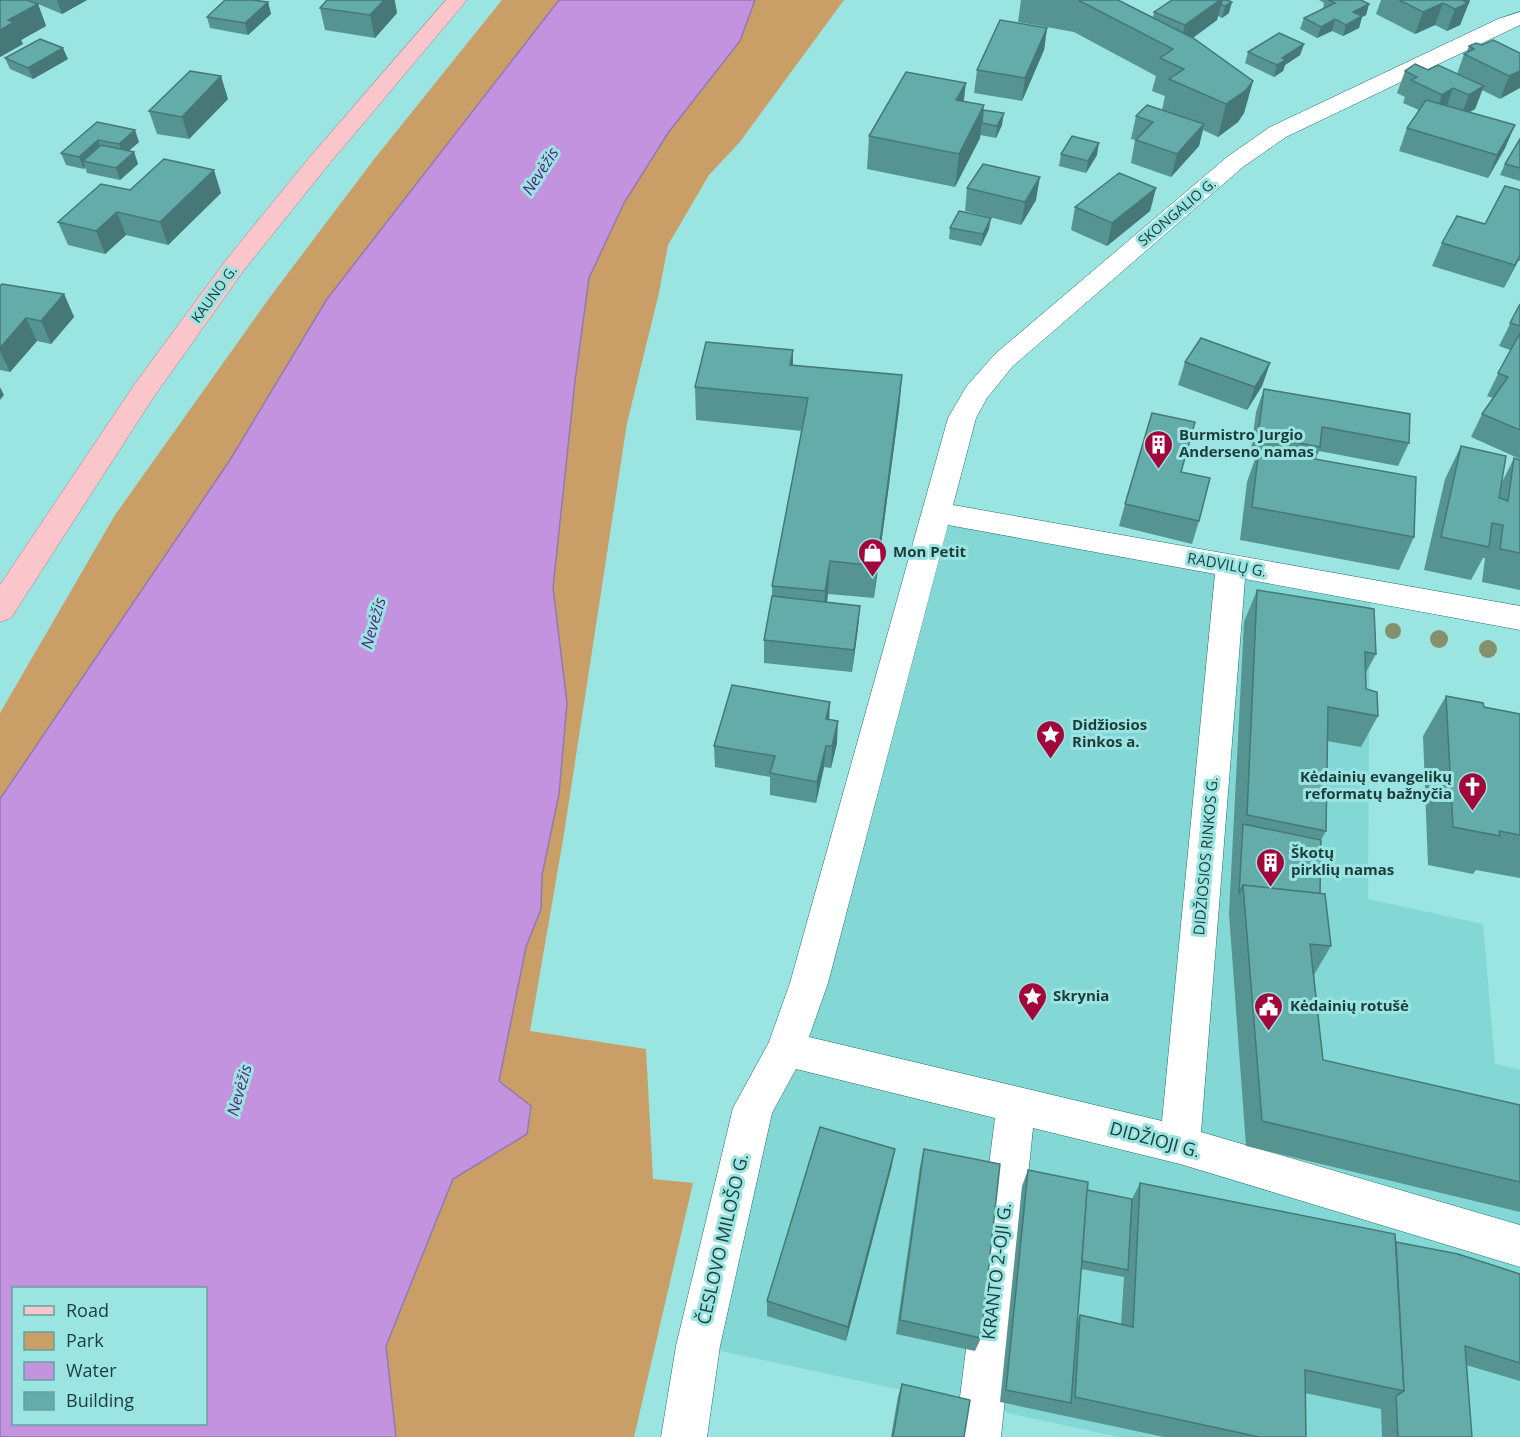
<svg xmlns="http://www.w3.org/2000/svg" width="1520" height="1437" font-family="'Open Sans',sans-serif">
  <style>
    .built { fill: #83d8d5 }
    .green { fill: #ca9f67 }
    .water { fill: #c493e0; stroke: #9279ae; stroke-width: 1.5; fill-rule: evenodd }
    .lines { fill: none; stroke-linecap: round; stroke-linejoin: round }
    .minor-casing { stroke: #216f6d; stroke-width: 1 }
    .major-casing { stroke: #ab7d82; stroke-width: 1 }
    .minor { fill: #fff; fill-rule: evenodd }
    .major { fill: #fac6cb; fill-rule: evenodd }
    .tree { fill: #85906c }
    .wall { fill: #559491; fill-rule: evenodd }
    .shaded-wall { fill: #457876 }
    .building { fill: #63aca9; stroke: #457876; stroke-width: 1.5 }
    .labels { text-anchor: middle; stroke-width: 6; stroke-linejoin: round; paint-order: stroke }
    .far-street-label { font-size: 14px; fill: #1d3c3b; stroke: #9ae4e1 }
    .poi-label { font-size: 15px; font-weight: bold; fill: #1d3c3b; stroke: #9ae4e1; text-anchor: start }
    .street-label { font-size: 15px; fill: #1d3c3b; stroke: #9ae4e1 }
    .water-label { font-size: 16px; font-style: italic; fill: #5d1e79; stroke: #9ae4e1 }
    .near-street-label { font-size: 18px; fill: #1d3c3b; stroke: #9ae4e1 }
  </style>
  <rect width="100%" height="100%" fill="#9ae4e1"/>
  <path class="built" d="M935,512L1370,590L1368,899L1483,924L1495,1064L1520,1070V1437H1119L698,1346Z"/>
  <g class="green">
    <path d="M502,0H559L327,299L230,460L0,799V713L115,515L270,297L375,158Z"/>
    <path d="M755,0H844L739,143L709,175L668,245L659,293L627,423L564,834L530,1031L646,1049L653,1179L693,1183L634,1437H396L386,1346L453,1179L527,1134L531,1106L499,1081L526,947L541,909L542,875L559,794L567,703L553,588L575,381L589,278L624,203L668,133L707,84Z"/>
  </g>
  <path class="water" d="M559,0H755L740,41L668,133L624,203L589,278L575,381L553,588L567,703L559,794L542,875L541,909L526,947L499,1081L531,1106L527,1134L453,1179L386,1346L396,1437H0V799L230,460L327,299ZM14,1288H206V1424H14Z"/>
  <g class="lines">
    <defs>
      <path id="minor" d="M1520,12V25L1286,137L1243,167L1013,366L987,398L976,418L953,505L1520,606V630L1245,579L1201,1132L1520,1225V1267L1180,1164L1033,1128L1001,1437H955L995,1118L796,1069L772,1113L720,1346L707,1437H661L676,1346L733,1108L769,1042L790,983L948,418L966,387L995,354L1227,157L1270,127L1498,19ZM948,525L1215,574L1162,1121L809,1037L828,983Z"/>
      <path id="major" d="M446,0H467L325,169L244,270L153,398L11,618L0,622V585L134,385L226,260L308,159Z"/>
    </defs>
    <use href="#minor" class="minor-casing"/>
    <use href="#major" class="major-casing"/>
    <use href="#minor" class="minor"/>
    <use href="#major" class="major"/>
  </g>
  <g class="tree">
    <circle cx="1393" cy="631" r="8"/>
    <circle cx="1439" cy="639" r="9"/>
    <circle cx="1488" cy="649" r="9"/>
  </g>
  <g class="wall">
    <path d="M0,0H87L62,14L38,4L46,26L21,40L23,44L0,57Z"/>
    <path d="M327,0H395L397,13L375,38L325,30L320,8Z"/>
    <path d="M1021,0H1118L1153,17L1154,12L1227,0L1229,13L1222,18L1218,16L1217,20L1193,38L1253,81L1244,113L1238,122L1218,137L1203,130L1199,146L1171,177L1131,163L1135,140L1131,139L1136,116L1162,110L1165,96L1152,91L1156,76L1074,32L1018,22Z"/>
    <path d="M1319,0H1361L1369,4L1366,15L1362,17L1359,28L1343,36L1332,31L1317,38L1300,29L1304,18L1323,9L1324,3Z"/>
    <path d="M1381,0H1470L1460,25L1447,31L1435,25L1415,34L1376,14Z"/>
    <path d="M268,2L271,14L248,35L210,28L207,17Z"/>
    <path d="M1047,28L1044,50L1022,101L974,93L977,70Z"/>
    <path d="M1304,44L1300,55L1285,65L1283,71L1274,77L1245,63L1248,52Z"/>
    <path d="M1482,45L1520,53L1500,99L1482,90L1475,109L1469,112L1515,125L1505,148L1488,178L1399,151L1407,128L1419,110L1403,103L1405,97L1397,93L1405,71L1428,70L1457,74L1464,54H1466L1469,46Z"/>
    <path d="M5,58L68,59L33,79L10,69Z"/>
    <path d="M228,99L189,139L157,134L149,111Z"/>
    <path d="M964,101L983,110L1002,125L996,138L980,135V138L955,187L867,169L869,136Z"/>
    <path d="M97,122L139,142L128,151L134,152L138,164L120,180L87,173L85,167L84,169L66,165L61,153Z"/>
    <path d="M1520,139V181L1500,175L1505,164Z"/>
    <path d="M1061,154L1097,155L1086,173L1059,166Z"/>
    <path d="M967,188L1036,200L1021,225L965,211Z"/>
    <path d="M1156,188L1150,211L1107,246L1071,230L1075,207Z"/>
    <path d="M1520,190V261H1518L1504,288L1432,266L1442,243L1485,224Z"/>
    <path d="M221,193L168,245L126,235L105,254L68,245L58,222Z"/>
    <path d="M950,228L989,229L981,246L949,239Z"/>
    <path d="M0,286L64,294L74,317L51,344L37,341L10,372L0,370Z"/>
    <path d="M1520,304V459L1471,437L1482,414L1493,398L1487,396L1510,350L1499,346Z"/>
    <path d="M1185,362L1270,363L1262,386L1247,410L1178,385Z"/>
    <path d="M793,365L902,375L899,409L874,598L828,594L827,602L860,606L858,628L852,672L764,663V640L772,596V586L802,431L696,420L695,387Z"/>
    <path d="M1264,389L1409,443L1398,466L1319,451L1316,459L1414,537L1399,570L1240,540L1247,482L1255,459L1250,458L1256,412Z"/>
    <path d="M1461,446L1502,482L1514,458L1520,460V590L1482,582L1485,558H1483L1471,580L1424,570L1445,479Z"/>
    <path d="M1181,472L1199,521L1192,544L1119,526L1125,504Z"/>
    <path d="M1257,590L1376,654L1365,674L1366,689L1378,716L1361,747L1327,741L1326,831L1321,840L1320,894L1331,946L1314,975L1323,1060L1520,1105V1212L1246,1146L1229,914L1244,622Z"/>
    <path d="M1446,696L1484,707L1520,714V878L1476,870L1473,874L1428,865L1423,736Z"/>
    <path d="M829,720L837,743L831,768L824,767L816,803L770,795V777L715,767L714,746Z"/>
    <path d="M924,1149L981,1338L975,1351L896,1334L920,1166Z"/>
    <path d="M892,1165L846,1341L767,1316V1301Z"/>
    <path d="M1028,1170L1087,1190L1132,1199L1140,1183L1396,1242L1520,1274V1381L1466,1365L1472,1437H1382L1381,1409L1305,1393L1306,1437H1164L1000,1402L1022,1186ZM1081,1269L1124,1277L1121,1324L1080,1315L1077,1321Z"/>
    <path d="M902,1384L964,1437H891L898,1396Z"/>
  </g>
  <g class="shaded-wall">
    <path d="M57,0H87L62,14Z"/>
    <path d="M384,0H394L397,13L375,38L370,15Z"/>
    <path d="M1220,0H1222L1217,20L1180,47L1185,25Z"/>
    <path d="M1455,0H1470L1460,25L1447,31L1455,9Z"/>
    <path d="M268,2L271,14L248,35L245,23Z"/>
    <path d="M1232,2L1229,13L1222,18L1225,6Z"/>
    <path d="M1443,3L1435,25L1415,34L1423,12Z"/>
    <path d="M38,4L46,26L21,40L23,44L0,57V30L8,20Z"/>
    <path d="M1369,4L1366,15L1362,17L1359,28L1343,36L1346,25L1353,12Z"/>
    <path d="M1335,19L1332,31L1317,38L1321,27Z"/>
    <path d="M1047,28L1044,50L1022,101L1025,78Z"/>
    <path d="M1304,44L1300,55L1285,65L1283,71L1274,77L1277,65L1282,58Z"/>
    <path d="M63,48L68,59L33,79L28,68Z"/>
    <path d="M1520,71V88L1500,99L1509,76Z"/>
    <path d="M221,76L228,99L189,139L182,117Z"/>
    <path d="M1253,81L1244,113L1238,122L1218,137L1226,104Z"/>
    <path d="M966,83L962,116L956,100Z"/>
    <path d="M1484,86L1475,109L1460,118L1469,95Z"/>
    <path d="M1453,88L1445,111L1434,117L1442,95Z"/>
    <path d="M984,105L980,138L955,187L959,154Z"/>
    <path d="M1004,113L1002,125L996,138L997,126Z"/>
    <path d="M1204,124L1199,146L1171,177L1177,154Z"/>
    <path d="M1515,125L1505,148L1488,178L1497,155Z"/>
    <path d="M135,130L139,142L123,156L119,144Z"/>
    <path d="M98,140L102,152L83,161L85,167L84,169L79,157Z"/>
    <path d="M1099,143L1097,155L1086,173L1088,161Z"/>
    <path d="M134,152L138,164L120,180L116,168Z"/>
    <path d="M214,170L221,193L168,245L160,222Z"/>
    <path d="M1040,177L1036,200L1021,225L1025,202Z"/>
    <path d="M1156,188L1150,211L1107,246L1112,223Z"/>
    <path d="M117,212L126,235L105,254L96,231Z"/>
    <path d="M991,218L989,229L981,246L983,234Z"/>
    <path d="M1520,255L1518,261L1504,288Z"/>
    <path d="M64,294L74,317L51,344L41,321Z"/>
    <path d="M26,318L37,341L10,372L0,351V348Z"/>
    <path d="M793,350V384L790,365Z"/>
    <path d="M1270,363L1262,386L1247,410L1255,387Z"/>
    <path d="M902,375L899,409L874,598L877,566Z"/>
    <path d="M0,387L4,395L0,400Z"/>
    <path d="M830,561L828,594L823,624L825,591Z"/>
    <path d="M860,606L858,628L852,672L854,650Z"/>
    <path d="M830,702L829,724L826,719Z"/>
    <path d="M838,721L837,743L831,768L832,746Z"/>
    <path d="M826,746L824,767L816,803L817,782Z"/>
    <path d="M895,1149L892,1165L846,1341L848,1327Z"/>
  </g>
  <g class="building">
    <path d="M0,0H27L38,4L8,20L14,22L0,30Z"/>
    <path d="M225,0H253L268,2L245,23L207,17Z"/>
    <path d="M327,0H384L370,15L320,8Z"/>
    <path d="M1078,0H1118L1193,38L1253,81L1246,90L1226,104L1169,79L1184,69L1160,58L1173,49Z"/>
    <path d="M1172,0H1220L1185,25L1154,12Z"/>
    <path d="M1222,0H1227L1232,2L1225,6L1221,5Z"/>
    <path d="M1328,0H1361L1369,4L1353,12L1362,16L1346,25L1335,19L1321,27L1304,18L1335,3Z"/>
    <path d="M1399,0H1462L1468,3L1455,9L1443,3L1423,12Z"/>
    <path d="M1000,20L1047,28L1025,78L977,70Z"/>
    <path d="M1279,33L1304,44L1282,58L1286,60L1277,65L1248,52Z"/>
    <path d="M40,39L63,48L28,68L5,58Z"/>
    <path d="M1493,40L1520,53V71L1509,76L1464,54L1474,49L1469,46L1476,43L1482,45Z"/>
    <path d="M1415,64L1428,70L1438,65L1484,86L1469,95L1453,88L1442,95L1411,80L1417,77L1405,71Z"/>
    <path d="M190,71L221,76L182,117L149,111Z"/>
    <path d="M906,72L966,83L956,100L984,105L959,154L869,136Z"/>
    <path d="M1426,100L1515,125L1497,155L1407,128Z"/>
    <path d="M1147,105L1204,124L1177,154L1136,140L1153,122L1136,116Z"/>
    <path d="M983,110L1004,113L997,126L982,123Z"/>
    <path d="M97,122L135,130L119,144L98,140L79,157L61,153Z"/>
    <path d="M1072,136L1099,143L1088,161L1061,154Z"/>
    <path d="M1520,139V168L1505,164Z"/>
    <path d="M101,145L134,152L116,168L83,161Z"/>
    <path d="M164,159L214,170L160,222L117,212L96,231L58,222L101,184L130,190Z"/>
    <path d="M983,164L1040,177L1025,202L967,188Z"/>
    <path d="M1119,173L1156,188L1112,223L1075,207Z"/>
    <path d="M1505,186L1520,190V255L1515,265L1442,243L1457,216L1485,224Z"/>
    <path d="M959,211L991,218L983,234L950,228Z"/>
    <path d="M2,284L64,294L41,321L26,318L0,348V286Z"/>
    <path d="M1520,304V326L1510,323Z"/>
    <path d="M1520,333V430L1482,414L1508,377L1498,373Z"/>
    <path d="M1201,338L1270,363L1255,387L1185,362Z"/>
    <path d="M706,342L793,350L790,365L902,375L877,566L830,561L825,591L772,586L808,398L695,387Z"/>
    <path d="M1264,389L1410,414L1409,443L1322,427L1320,447L1258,435Z"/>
    <path d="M1152,413L1195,422L1181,472L1210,478L1199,521L1125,504Z"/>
    <path d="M1461,446L1506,456L1499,498L1508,501L1514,458L1520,460V553L1500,549L1503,525L1492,523L1489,547L1441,537Z"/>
    <path d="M1259,449L1416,477L1414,537L1252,507Z"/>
    <path d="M1257,590L1374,609L1376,654L1365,652L1366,689L1377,692L1378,716L1328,707L1326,831L1247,815Z"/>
    <path d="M772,596L860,606L854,650L764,640Z"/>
    <path d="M732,685L830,702L826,719L838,721L832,746H826L817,782L770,773L775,756L714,746Z"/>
    <path d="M1446,696L1483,703L1484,707L1520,714V835L1499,831L1500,836L1453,827Z"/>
    <path d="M1243,824L1321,840L1320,894L1243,885L1239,894Z"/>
    <path d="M1243,885L1325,894L1331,946L1310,944L1323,1060L1520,1105V1182L1262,1121Z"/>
    <path d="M820,1127L895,1149L848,1327L767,1301Z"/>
    <path d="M924,1149L1000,1164L981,1338L900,1320Z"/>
    <path d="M1028,1170L1088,1182L1071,1403L1006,1390Z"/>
    <path d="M1140,1183L1395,1234L1404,1391L1305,1370L1306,1437H1259L1075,1397L1080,1315L1133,1327Z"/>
    <path d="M1087,1190L1132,1199L1128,1270L1082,1261Z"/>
    <path d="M1396,1242L1458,1254L1520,1274V1363L1465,1346L1472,1437H1398L1396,1396L1404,1391Z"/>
    <path d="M902,1384L970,1400L964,1437H893Z"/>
  </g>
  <defs>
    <symbol id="building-pin" viewBox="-11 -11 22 30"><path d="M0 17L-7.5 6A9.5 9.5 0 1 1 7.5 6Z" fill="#a3063a" stroke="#9ae4e1"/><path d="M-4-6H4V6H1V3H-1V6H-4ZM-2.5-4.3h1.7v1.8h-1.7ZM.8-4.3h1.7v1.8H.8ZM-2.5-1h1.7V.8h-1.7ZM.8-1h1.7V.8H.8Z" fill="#fff"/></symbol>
    <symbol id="shop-pin" viewBox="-11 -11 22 30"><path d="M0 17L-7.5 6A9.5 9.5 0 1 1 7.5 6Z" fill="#a3063a" stroke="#9ae4e1"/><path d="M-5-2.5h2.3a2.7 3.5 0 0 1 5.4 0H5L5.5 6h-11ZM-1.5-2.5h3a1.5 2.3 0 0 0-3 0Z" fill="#fff"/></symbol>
    <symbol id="sight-pin" viewBox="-11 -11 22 30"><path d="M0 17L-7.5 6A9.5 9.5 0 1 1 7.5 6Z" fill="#a3063a" stroke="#9ae4e1"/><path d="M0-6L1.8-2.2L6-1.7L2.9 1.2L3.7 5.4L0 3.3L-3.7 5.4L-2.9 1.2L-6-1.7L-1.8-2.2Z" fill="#fff"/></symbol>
    <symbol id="church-pin" viewBox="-11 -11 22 30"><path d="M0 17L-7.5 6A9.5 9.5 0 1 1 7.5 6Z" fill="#a3063a" stroke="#9ae4e1"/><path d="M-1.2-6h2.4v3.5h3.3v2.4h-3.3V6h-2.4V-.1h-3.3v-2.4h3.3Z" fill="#fff"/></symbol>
    <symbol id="civic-pin" viewBox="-11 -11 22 30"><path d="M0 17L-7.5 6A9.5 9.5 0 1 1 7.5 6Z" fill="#a3063a" stroke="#9ae4e1"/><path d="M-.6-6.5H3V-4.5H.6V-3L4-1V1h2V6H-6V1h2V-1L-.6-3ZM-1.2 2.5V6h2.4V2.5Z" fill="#fff"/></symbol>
  </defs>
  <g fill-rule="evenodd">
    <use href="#building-pin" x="1142" y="428" width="33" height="45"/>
    <use href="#shop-pin" x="856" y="536" width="33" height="45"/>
    <use href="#sight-pin" x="1034" y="718" width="33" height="45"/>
    <use href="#church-pin" x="1456" y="770" width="33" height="45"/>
    <use href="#building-pin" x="1254" y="846" width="33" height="45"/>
    <use href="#sight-pin" x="1016" y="980" width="33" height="45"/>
    <use href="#civic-pin" x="1252" y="990" width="33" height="45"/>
  </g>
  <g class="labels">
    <g class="far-street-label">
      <text transform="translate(1177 212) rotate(-40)" y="5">SKONGALIO G.</text>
      <text transform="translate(214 294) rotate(-54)" y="5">KAUNO G.</text>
    </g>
    <g class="poi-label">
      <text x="1179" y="440">Burmistro Jurgio<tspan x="1179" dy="17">Anderseno namas</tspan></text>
      <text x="893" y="557">Mon Petit</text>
      <text x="1072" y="730">Didžiosios<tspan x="1072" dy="17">Rinkos a.</tspan></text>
      <text x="1452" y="782" text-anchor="end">Kėdainių evangelikų<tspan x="1452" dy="17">reformatų bažnyčia</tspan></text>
      <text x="1291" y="858">Škotų<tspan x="1291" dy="17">pirklių namas</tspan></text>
      <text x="1053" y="1001">Skrynia</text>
      <text x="1290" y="1011">Kėdainių rotušė</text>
    </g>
    <g class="street-label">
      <text transform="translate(1227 565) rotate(10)" y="5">RADVILŲ G.</text>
      <text transform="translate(1206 856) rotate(-85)" y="5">DIDŽIOSIOS RINKOS G.</text>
    </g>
    <g class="water-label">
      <text transform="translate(540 171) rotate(-57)" y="6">Nevėžis</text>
      <text transform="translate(373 623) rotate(-74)" y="6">Nevėžis</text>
      <text transform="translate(239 1090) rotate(-74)" y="6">Nevėžis</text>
    </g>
    <g class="near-street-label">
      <text transform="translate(1155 1140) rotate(15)" y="6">DIDŽIOJI G.</text>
      <text transform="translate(723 1239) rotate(-77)" y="6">ČESLOVO MILOŠO G.</text>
      <text transform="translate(997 1271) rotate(-83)" y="6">KRANTO 2-OJI G.</text>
    </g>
  </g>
  <rect x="12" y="1287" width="195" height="138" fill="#9ae4e1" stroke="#68a19f" stroke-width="1.5"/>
  <rect x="24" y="1306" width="30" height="9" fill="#fac6cb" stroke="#68a19f" stroke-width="1.5"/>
  <text x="66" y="1317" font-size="18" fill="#1d3c3b">Road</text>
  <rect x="24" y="1332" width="30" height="18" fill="#ca9f67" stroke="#68a19f" stroke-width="1.5"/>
  <text x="66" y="1347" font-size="18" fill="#1d3c3b">Park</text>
  <rect x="24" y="1362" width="30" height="18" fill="#c493e0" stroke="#68a19f" stroke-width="1.5"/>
  <text x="66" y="1377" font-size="18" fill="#1d3c3b">Water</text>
  <rect x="24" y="1392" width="30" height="18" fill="#63aca9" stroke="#68a19f" stroke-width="1.5"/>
  <text x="66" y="1407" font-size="18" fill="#1d3c3b">Building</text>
</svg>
